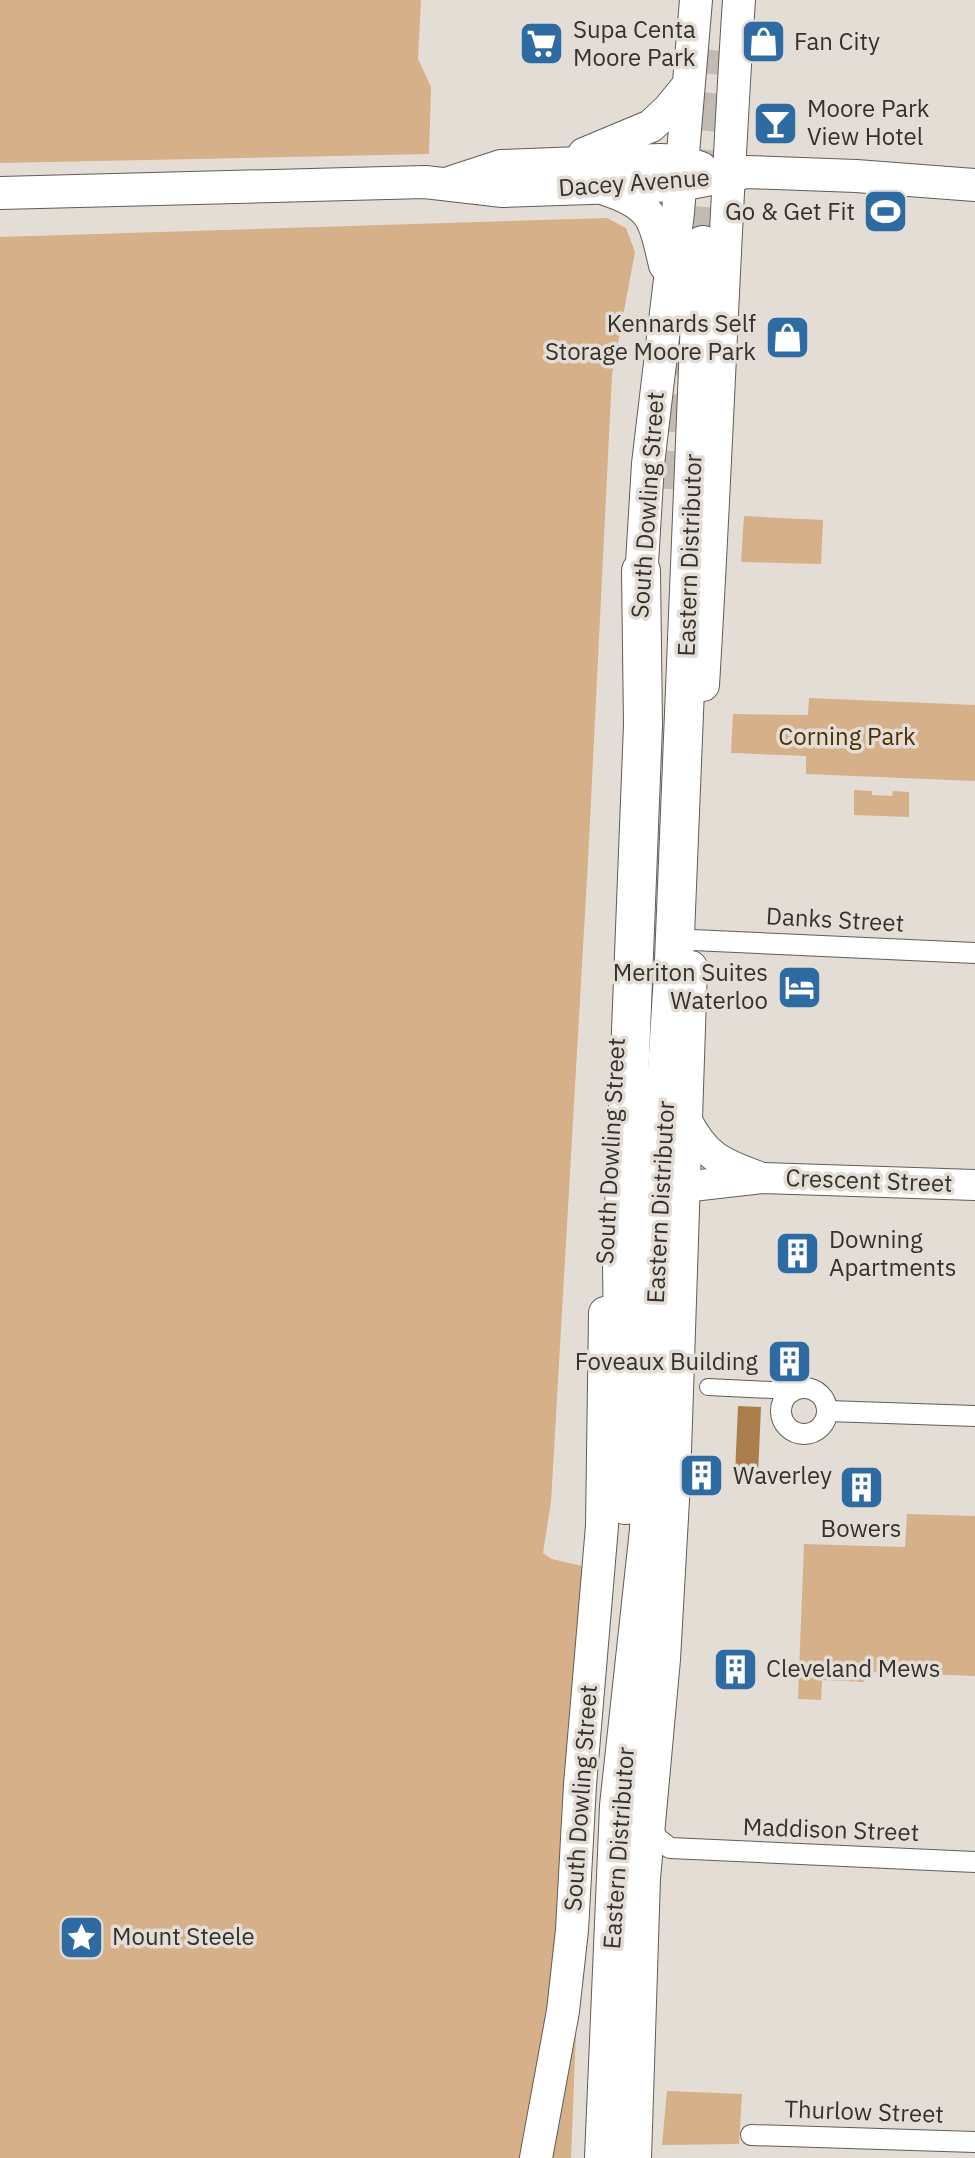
<svg xmlns="http://www.w3.org/2000/svg" width="975" height="2158" font-family="'IBM Plex Sans',sans-serif">
  <style>
    .green { fill: #d5b089 }
    .water { fill: #ab7f4d }
    .lines { fill: none; stroke-linecap: round; stroke-linejoin: round }
    .motorway-tunnel { stroke: #c1bbb4; stroke-width: 38; stroke-dasharray: 38 19; stroke-linecap: butt }
    .pedestrian-casing { stroke: #625c55; stroke-width: 18 }
    .minor-casing { stroke: #625c55; stroke-width: 22 }
    .secondary-casing { stroke: #625c55; stroke-width: 32 }
    .primary-casing { stroke: #625c55; stroke-width: 34 }
    .motorway-casing { stroke: #625c55; stroke-width: 40 }
    .pedestrian { stroke: #fff; stroke-width: 16 }
    .minor { stroke: #fff; stroke-width: 20 }
    .secondary { stroke: #fff; stroke-width: 30 }
    .primary { stroke: #fff; stroke-width: 32 }
    .motorway { stroke: #fff; stroke-width: 38 }
    .labels { text-anchor: middle; stroke-width: 7; stroke-linejoin: round; paint-order: stroke }
    .poi-label { font-size: 24px; fill: #34312e; stroke: #e4ddd5; text-anchor: start }
    .street-label { font-size: 24px; fill: #34312e; stroke: #e4ddd5 }
    .park-label { font-size: 24px; fill: #4e2f05; stroke: #e4ddd5 }
  </style>
  <rect width="100%" height="100%" fill="#e4ddd5"/>
  <g class="green">
    <path d="M0,0H421L418,59L431,87L429,154L0,163Z"/>
    <path d="M607,218L626,228L635,252L612,375L588,861L551,1502L543,1553L552,1559L586,1567L551,2011L523,2136L522,2158H0V237Z"/>
    <path d="M744,516L823,520L821,564L741,562Z"/>
    <path d="M809,698L975,705V781L806,774V756L731,753L733,714L808,715Z"/>
    <path d="M854,790L872,791V795L892,796L893,791L909,792V817L854,815Z"/>
    <path d="M907,1514L975,1516V1676L865,1672L864,1682L822,1680L821,1700L798,1699L804,1544L905,1547Z"/>
    <path d="M573,2029L576,2031L571,2158H551Z"/>
    <path d="M667,2091L742,2094L739,2144L662,2145Z"/>
  </g>
  <path class="water" d="M738,1406L761,1407L758,1475L735,1474Z"/>
  <g class="lines">
    <g class="motorway-tunnel">
      <path d="M703,245L722,51"/>
      <path d="M669,489L682,292"/>
    </g>
    <defs>
      <path id="pedestrian" d="M708,1387L792,1391"/>
      <g id="minor">
        <path d="M692,940L975,953"/>
        <circle cx="804" cy="1411" r="23"/>
        <path d="M828,1411L975,1416"/>
        <path d="M649,1822L657,1838L670,1848L975,1862"/>
        <path d="M751,2135L975,2142"/>
      </g>
      <g id="secondary">
        <path d="M686,1119C704,1155 720,1163 757,1176"/>
        <path d="M683,1187L763,1178L975,1185"/>
      </g>
      <g id="primary">
        <path d="M584,154L651,126L669,109L687,87"/>
        <path d="M452,182L501,166L660,160L681,161L701,168"/>
        <path d="M605,189C654,205 654,219 665,265"/>
        <path d="M0,193L425,182L503,191L680,185L747,172L856,176L975,185"/>
        <path d="M640,596L648,464L678,212L696,0"/>
        <path d="M703,685C717,457 724,228 739,0"/>
        <path d="M536,2158L563,2011L572,1930L580,1785L602,1526L605,1313"/>
        <path d="M635,2158L644,1878L664,1659L674,1482L691,967"/>
      </g>
      <g id="motorway">
        <path d="M625,1505L622,1260L643,725L641,571"/>
        <path d="M604,2158L619,1806L649,1530L659,1197L674,960L703,245"/>
      </g>
    </defs>
    <use href="#pedestrian" class="pedestrian-casing"/>
    <use href="#minor" class="minor-casing"/>
    <use href="#secondary" class="secondary-casing"/>
    <use href="#primary" class="primary-casing"/>
    <use href="#motorway" class="motorway-casing"/>
    <use href="#pedestrian" class="pedestrian"/>
    <use href="#minor" class="minor"/>
    <use href="#secondary" class="secondary"/>
    <use href="#primary" class="primary"/>
    <use href="#motorway" class="motorway"/>
  </g>
  <defs>
    <symbol id="shop-square" viewBox="-11 -11 22 22"><rect x="-9" y="-9" width="18" height="18" rx="4" fill="#2d6ba2" stroke="#e4ddd5"/><path d="M-5-2.5h2.3a2.7 3.5 0 0 1 5.4 0H5L5.5 6h-11ZM-1.5-2.5h3a1.5 2.3 0 0 0-3 0Z" fill="#fff"/></symbol>
    <symbol id="supermarket-square" viewBox="-11 -11 22 22"><rect x="-9" y="-9" width="18" height="18" rx="4" fill="#2d6ba2" stroke="#e4ddd5"/><path d="M-6-5.5h2.5l.6 2H6L4.5 2H-2.5L-4.4-4H-6ZM-1.5 3.2a1.3 1.3 0 1 0 .1 0ZM3 3.2a1.3 1.3 0 1 0 .1 0Z" fill="#fff"/></symbol>
    <symbol id="bar-square" viewBox="-11 -11 22 22"><rect x="-9" y="-9" width="18" height="18" rx="4" fill="#2d6ba2" stroke="#e4ddd5"/><path d="M-6-5H6L.8 .8V4.5H3.5V6h-7V4.5H-.8V.8Z" fill="#fff"/></symbol>
    <symbol id="stadium-square" viewBox="-11 -11 22 22"><rect x="-9" y="-9" width="18" height="18" rx="4" fill="#2d6ba2" stroke="#e4ddd5"/><path d="M0-5a6.5 5 0 1 0 0 10a6.5 5 0 1 0 0-10ZM-3.5-1.8h7v3.6h-7Z" fill="#fff"/></symbol>
    <symbol id="hotel-square" viewBox="-11 -11 22 22"><rect x="-9" y="-9" width="18" height="18" rx="4" fill="#2d6ba2" stroke="#e4ddd5"/><path d="M-6-4.5h1.5V1H6V5H4.5V3h-9V5H-6ZM-4 0a1.8 1.8 0 1 1 3.6 0ZM.5 0V-2.5h3Q6-2.5 6 0Z" fill="#fff"/></symbol>
    <symbol id="building-square" viewBox="-11 -11 22 22"><rect x="-9" y="-9" width="18" height="18" rx="4" fill="#2d6ba2" stroke="#e4ddd5"/><path d="M-4-6H4V6H1V3H-1V6H-4ZM-2.5-4.3h1.7v1.8h-1.7ZM.8-4.3h1.7v1.8H.8ZM-2.5-1h1.7V.8h-1.7ZM.8-1h1.7V.8H.8Z" fill="#fff"/></symbol>
    <symbol id="sight-square" viewBox="-11 -11 22 22"><rect x="-9" y="-9" width="18" height="18" rx="4" fill="#2d6ba2" stroke="#e4ddd5"/><path d="M0-6L1.8-2.2L6-1.7L2.9 1.2L3.7 5.4L0 3.3L-3.7 5.4L-2.9 1.2L-6-1.7L-1.8-2.2Z" fill="#fff"/></symbol>
  </defs>
  <g fill-rule="evenodd">
    <use href="#shop-square" x="738" y="16" width="51" height="51"/>
    <use href="#supermarket-square" x="516" y="18" width="51" height="51"/>
    <use href="#bar-square" x="750" y="98" width="51" height="51"/>
    <use href="#stadium-square" x="860" y="186" width="51" height="51"/>
    <use href="#shop-square" x="762" y="312" width="51" height="51"/>
    <use href="#hotel-square" x="774" y="962" width="51" height="51"/>
    <use href="#building-square" x="772" y="1228" width="51" height="51"/>
    <use href="#building-square" x="764" y="1336" width="51" height="51"/>
    <use href="#building-square" x="676" y="1450" width="51" height="51"/>
    <use href="#building-square" x="836" y="1462" width="51" height="51"/>
    <use href="#building-square" x="710" y="1644" width="51" height="51"/>
    <use href="#sight-square" x="56" y="1912" width="51" height="51"/>
  </g>
  <g class="labels">
    <g class="poi-label">
      <text x="573" y="38">Supa Centa<tspan x="573" dy="28">Moore Park</tspan></text>
      <text x="794" y="50">Fan City</text>
      <text x="807" y="117">Moore Park<tspan x="807" dy="28">View Hotel</tspan></text>
      <text x="855" y="220" text-anchor="end">Go &amp; Get Fit</text>
      <text x="756" y="332" text-anchor="end">Kennards Self<tspan x="756" dy="28">Storage Moore Park</tspan></text>
      <text x="768" y="981" text-anchor="end">Meriton Suites<tspan x="768" dy="28">Waterloo</tspan></text>
      <text x="829" y="1248">Downing<tspan x="829" dy="28">Apartments</tspan></text>
      <text x="758" y="1370" text-anchor="end">Foveaux Building</text>
      <text x="733" y="1484">Waverley</text>
      <text x="861" y="1537" text-anchor="middle">Bowers</text>
      <text x="766" y="1677">Cleveland Mews</text>
      <text x="112" y="1945">Mount Steele</text>
    </g>
    <g class="street-label">
      <text transform="translate(634 183) rotate(-4)" y="8">Dacey Avenue</text>
      <text transform="translate(648 505) rotate(-86)" y="8">South Dowling Street</text>
      <text transform="translate(690 555) rotate(-88)" y="8">Eastern Distributor</text>
      <text transform="translate(835 920) rotate(3)" y="8">Danks Street</text>
      <text transform="translate(611 1151) rotate(-87)" y="8">South Dowling Street</text>
      <text transform="translate(869 1181) rotate(2)" y="8">Crescent Street</text>
      <text transform="translate(661 1202) rotate(-87)" y="8">Eastern Distributor</text>
      <text transform="translate(581 1798) rotate(-86)" y="8">South Dowling Street</text>
      <text transform="translate(831 1830) rotate(2)" y="8">Maddison Street</text>
      <text transform="translate(619 1848) rotate(-86)" y="8">Eastern Distributor</text>
      <text transform="translate(864 2112) rotate(2)" y="8">Thurlow Street</text>
    </g>
    <g class="park-label">
      <text x="847" y="745">Corning Park</text>
    </g>
  </g>
</svg>
